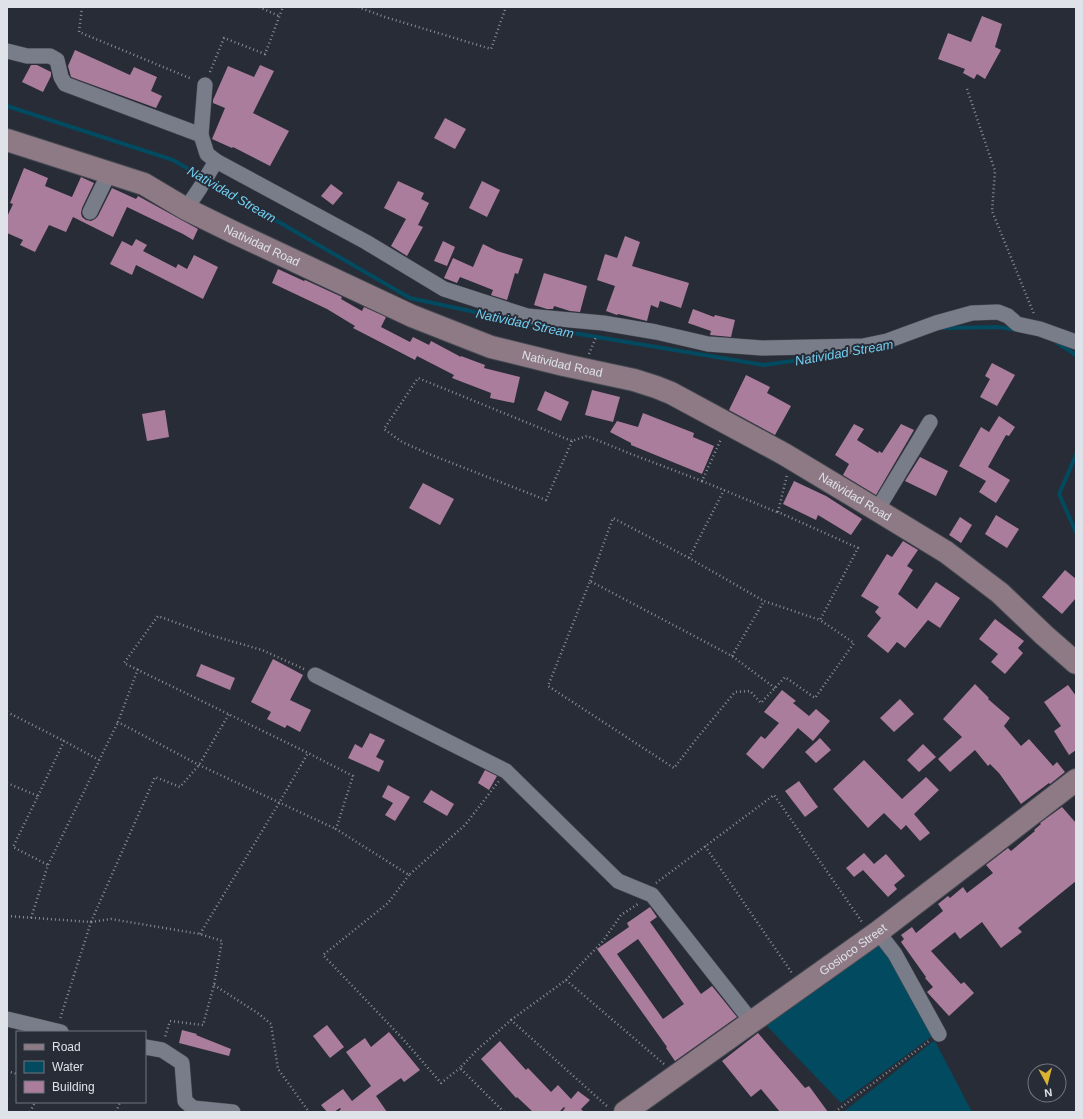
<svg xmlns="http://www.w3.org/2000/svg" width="1083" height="1119" font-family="Arial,sans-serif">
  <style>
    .water { fill: #024a5f }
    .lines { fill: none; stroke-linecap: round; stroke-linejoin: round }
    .stream { stroke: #024a5f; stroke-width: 4 }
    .building { fill: #ab7d9d; fill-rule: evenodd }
    .street-casing { stroke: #474a53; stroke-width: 16 }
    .secondary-casing { stroke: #474a53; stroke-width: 24 }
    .path { stroke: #8a8e96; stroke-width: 2.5; stroke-dasharray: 1 3; stroke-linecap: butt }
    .street { stroke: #787d89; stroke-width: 15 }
    .secondary { stroke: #8d7a85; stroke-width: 22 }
    .labels { text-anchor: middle; stroke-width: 4; stroke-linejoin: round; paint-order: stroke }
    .street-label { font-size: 12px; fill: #dfe2e9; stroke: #282c36 }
    .water-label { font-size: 13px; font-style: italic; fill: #71cef1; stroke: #282c36 }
  </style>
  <rect width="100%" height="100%" fill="#282c36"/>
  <g class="water">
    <path d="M879,939L935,1034L841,1103L760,1019Z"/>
    <path d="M935,1041L972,1112H843L891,1075L932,1042Z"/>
  </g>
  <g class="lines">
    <g class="stream">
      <path d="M7,106L173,160L202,177"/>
      <path d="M208,181L410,298L567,332L764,365L848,353"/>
      <path d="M943,328L999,327L1016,330"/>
      <path d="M1056,342L1076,355"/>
      <path d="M1076,455L1059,494L1076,532"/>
    </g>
  </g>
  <g class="building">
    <path d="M982,16L1002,24L995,47L1001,50L985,79L977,74L974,79L963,73L965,69L938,59L948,33L971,42Z"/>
    <path d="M75,50L130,75L134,67L157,77L151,91L162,96L156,108L71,77L68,66Z"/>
    <path d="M31,65H37L51,72V76L43,92L22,82Z"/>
    <path d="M260,65L274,71L253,113L289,131L270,166L233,147L232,148L212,139L225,108L213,103V100L228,66L254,77Z"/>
    <path d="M445,118L466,129L455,149L434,138Z"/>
    <path d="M24,168L48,178L45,186L72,197L81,177L94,183L82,208L81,213L82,217L86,220L91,221L95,219L98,216L112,188L136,199L138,196L198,229L193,240L183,234L127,207L113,237L73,217L66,232L49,225L35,252L20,245L23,240L7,233V217L13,204L10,203Z"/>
    <path d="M398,181L424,193L421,199L429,203L418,225L423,227L407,256L391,246L406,219L384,208Z"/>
    <path d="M482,181L500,190L487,217L469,208Z"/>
    <path d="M331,184L343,193L333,205L321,196Z"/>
    <path d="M625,236L640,242L632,266L689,283L681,308L660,301L658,308L651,305L647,321L618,314L617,315L606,311L615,286L597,280L605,254L617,258Z"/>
    <path d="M136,239L147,245L143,251L176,268L178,264L187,269L194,255L218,267L203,299L136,265L132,275L110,264L122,241L132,246Z"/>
    <path d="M443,241L455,247L447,266L434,261Z"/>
    <path d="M483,244L497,251L523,259L518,274L515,273L507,300L491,295L493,290L460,277L457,283L444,278L453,258L473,267Z"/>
    <path d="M278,269L304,281L305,280L342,297L341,299L362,311L364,307L386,317L381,327L410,342L413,337L429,345L431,341L461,357V356L485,365L484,368L520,377L514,403L490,398L491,393L452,378L454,375L417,356L415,360L353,328L355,326L327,309L272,283Z"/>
    <path d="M544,273L587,286L580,312L570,311L554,306L553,309H547L534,305Z"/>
    <path d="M693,309L714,317L715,315L735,320L731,337L710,335L711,331L688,323Z"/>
    <path d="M992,363L1015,375L997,406L980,397L990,379L985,376Z"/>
    <path d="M746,375L770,387L767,393L791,406L775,435L729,410Z"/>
    <path d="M592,390L620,397L613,422L585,415Z"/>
    <path d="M545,391L569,402L561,421L537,410Z"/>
    <path d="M165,410L169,437L147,441L142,414Z"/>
    <path d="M643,413L694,433L693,437L714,446L702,474L631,445V443L610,432L617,421L638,427Z"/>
    <path d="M999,416L1015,427L1009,436L1006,435L988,467L1010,480L996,503L979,492L986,481L959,466L981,427L989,432Z"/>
    <path d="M854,424L864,429L857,440L878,453L879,451L882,453L901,424L914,430L876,495L843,475L849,464L835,455Z"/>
    <path d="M920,457L948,471L936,496L905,481Z"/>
    <path d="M794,481L826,496L862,519L851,535L818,515L816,520L783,504Z"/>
    <path d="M423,483L454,499L440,525L409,508Z"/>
    <path d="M996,515L1019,529L1007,548L985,534Z"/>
    <path d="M960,517L972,525L961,543L949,535Z"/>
    <path d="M903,541L918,550L907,566L913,570L898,594L917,609L936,582L960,598L940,628L928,620L905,648L897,642L888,653L867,636L881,618L875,612L879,607L861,596L887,554L892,557Z"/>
    <path d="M1065,570L1076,579V598L1062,614L1042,597Z"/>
    <path d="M995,619L1024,641L1018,648L1023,653L1005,674L991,662L998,654L979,639Z"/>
    <path d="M273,659L303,675L290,700L311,710L300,732L287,725L285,728L267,719L271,712L251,702Z"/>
    <path d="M201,664L235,678L230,690L196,676Z"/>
    <path d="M975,684L989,698L988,699L1010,718L1004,726L1021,746L1029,739L1053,766L1057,762L1065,772L1050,784L1049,783L1021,804L999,773L990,764L988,766L975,750L950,772L938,759L962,737L943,719Z"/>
    <path d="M1068,685L1076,696V750L1069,755L1054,731L1061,726L1044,702Z"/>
    <path d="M782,690L796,701L793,703L809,716L816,709L830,721L813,741L798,728L763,769L746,754L761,736L765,739L779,723L764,712Z"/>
    <path d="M900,699L914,714L894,732L880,718Z"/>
    <path d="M370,733L385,740L376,757L384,761L379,772L348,758L355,744L362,748Z"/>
    <path d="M820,738L831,750L816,763L805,752Z"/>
    <path d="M923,744L936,757L919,772L907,760Z"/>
    <path d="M864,760L902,799L926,777L939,790L914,814L930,833L920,841L906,825L901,830L884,813L868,828L833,789Z"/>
    <path d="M485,770L497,776L489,790L478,783Z"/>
    <path d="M799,781L818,807L805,817L785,791Z"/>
    <path d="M388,785L410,797L395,821L385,815L393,803L382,797Z"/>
    <path d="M431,790L454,804L447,816L423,802Z"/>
    <path d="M1062,807L1076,823V881L1018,928L1022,932L1001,948L982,922L960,939L955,932L931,951L961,984L964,982L974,993L949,1016L927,992L933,987L925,978L926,977L901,942L904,939L901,935L912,927L916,933L943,911L938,904L948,896L950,898L963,887L967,893L993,873L986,865L1008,848L1011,851L1035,831L1034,830L1041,824L1040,823Z"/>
    <path d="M864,853L874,864L886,854L905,876L894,885L897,889L888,897L863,870L854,877L846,868Z"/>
    <path d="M650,907L657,917L650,922L701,994L712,986L737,1017L675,1061L666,1048L667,1047L597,949L629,927L627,923ZM638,939L684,1004L663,1019L617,954Z"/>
    <path d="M327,1025L344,1047L330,1058L313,1036Z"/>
    <path d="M182,1030L197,1034L196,1035L231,1049L229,1056L179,1043Z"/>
    <path d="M389,1032L420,1070L404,1082L401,1078L376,1096L387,1112H338L341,1109L340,1108L334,1112H327L321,1105L343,1089L352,1101L371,1086L346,1052L365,1038L371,1047Z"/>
    <path d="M758,1033L805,1088L809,1086L828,1112H780L761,1089L751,1097L722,1061Z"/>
    <path d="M500,1041L526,1070L528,1068L551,1092L558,1085L571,1099L578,1091L590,1100L581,1109L584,1112H562L565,1108L564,1107L559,1112H533L517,1097L516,1098L481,1059Z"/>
  </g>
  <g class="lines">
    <defs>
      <g id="street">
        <path d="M7,51L27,56H50L57,60L61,77L65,84L201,135"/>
        <path d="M205,85L201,135L207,154L216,161L366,242L444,289L527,316L603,323L656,332L708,344L762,348L863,346L887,341L936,323L972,313L998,312L1008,316L1017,324L1040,329L1076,342"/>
        <path d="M186,209L200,188L216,161"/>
        <path d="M90,212L109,173"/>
        <path d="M877,510L930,422"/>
        <path d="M315,675L506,771L618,881L652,895L752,1022"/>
        <path d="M878,932L895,954L939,1034"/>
        <path d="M7,1019L61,1032"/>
        <path d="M145,1047L162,1050L182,1063L185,1101L193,1108L233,1112"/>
      </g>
      <g id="secondary">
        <path id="s1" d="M7,140L144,184L186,209L233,232L412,316L473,340L491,347L564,365L634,380L656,387L671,393L784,454L877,510L946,552L1000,593L1044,635L1076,663"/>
        <path id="s2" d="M625,1112L878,932L1076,780"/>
      </g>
    </defs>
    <use href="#street" class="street-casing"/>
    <use href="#secondary" class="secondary-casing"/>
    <g class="path">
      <path d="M82,7L79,32L192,79"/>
      <path d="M259,7L279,16"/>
      <path d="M358,7L385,17L491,49L506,7"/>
      <path d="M210,72L224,38L265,54L283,7"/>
      <path d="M967,89L995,171L992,211L1034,314"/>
      <path d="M589,354L596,337"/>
      <path d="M572,441L546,500L429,454L402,442L384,429L418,378L572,441L587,436L631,454L702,481L721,439"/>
      <path d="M702,481L779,513"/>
      <path d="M689,558L724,490"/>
      <path d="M590,581L613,518L689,558L764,601"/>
      <path d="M732,656L764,601L820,620"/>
      <path d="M138,669L118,722L199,765L336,829"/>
      <path d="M304,669L262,650L210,635L158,616L124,663L308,753L353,776L336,829L409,875L465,825L499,781"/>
      <path d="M775,688L732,656L590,581L548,686L674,768L698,737L735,692L750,691L761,703L785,677L815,698L854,643L820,620L858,548L778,512L787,475"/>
      <path d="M7,712L64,741"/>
      <path d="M7,783L38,796L13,847L48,865"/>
      <path d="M38,796L64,741L99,760"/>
      <path d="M705,846L792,973"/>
      <path d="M409,875L388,903L323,955L403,1039L441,1083L460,1068"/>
      <path d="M656,883L774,795L862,922"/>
      <path d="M7,916L91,922L60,1019"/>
      <path d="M31,918L48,865L118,722"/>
      <path d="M91,922L111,919L200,934L222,941L214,985L203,1025L170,1021L165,1037"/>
      <path d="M91,922L155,777L180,787L199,765L229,714"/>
      <path d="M200,934L279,803L308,753"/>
      <path d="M566,980L664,1064"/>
      <path d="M214,985L259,1014L271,1024L278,1069L309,1112"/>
      <path d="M511,1020L566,980L603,941L621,915L638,904"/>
      <path d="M7,1071L17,1074"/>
      <path d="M30,1112L35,1102"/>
      <path d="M116,1112L120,1102"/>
      <path d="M504,1112L460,1068L477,1050L511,1020L609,1108"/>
      <path d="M835,1112L929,1041"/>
    </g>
    <use href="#street" class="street"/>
    <use href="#secondary" class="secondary"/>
  </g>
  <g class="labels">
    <g class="street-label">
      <text dy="4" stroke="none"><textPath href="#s1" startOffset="277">Natividad Road</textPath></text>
      <text dy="4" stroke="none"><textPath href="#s1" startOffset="601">Natividad Road</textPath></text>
      <text dy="4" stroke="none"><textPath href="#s1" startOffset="925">Natividad Road</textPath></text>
      <text dy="4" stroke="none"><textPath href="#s2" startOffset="280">Gosioco Street</textPath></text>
    </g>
    <g class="water-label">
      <text transform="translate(232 194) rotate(30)" y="5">Natividad Stream</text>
      <text transform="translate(525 323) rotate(12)" y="5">Natividad Stream</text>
      <text transform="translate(844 352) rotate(-10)" y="5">Natividad Stream</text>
    </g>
  </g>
  <rect width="1083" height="1119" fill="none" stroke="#dfe2e9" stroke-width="16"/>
  <rect x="16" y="1031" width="130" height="72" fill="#282c36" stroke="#71757e"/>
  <rect x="24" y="1044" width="20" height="6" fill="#8d7a85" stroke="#71757e"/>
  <text x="52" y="1051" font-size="12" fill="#dfe2e9">Road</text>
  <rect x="24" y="1061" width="20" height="12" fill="#024a5f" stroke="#71757e"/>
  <text x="52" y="1071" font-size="12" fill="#dfe2e9">Water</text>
  <rect x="24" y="1081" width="20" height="12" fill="#ab7d9d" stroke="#71757e"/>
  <text x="52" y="1091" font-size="12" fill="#dfe2e9">Building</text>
  <g transform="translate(1047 1083) rotate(173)"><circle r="19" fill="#282c36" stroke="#71757e"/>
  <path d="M0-3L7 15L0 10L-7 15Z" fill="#dab333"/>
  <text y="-6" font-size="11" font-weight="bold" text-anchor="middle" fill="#dfe2e9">N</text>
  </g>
</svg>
